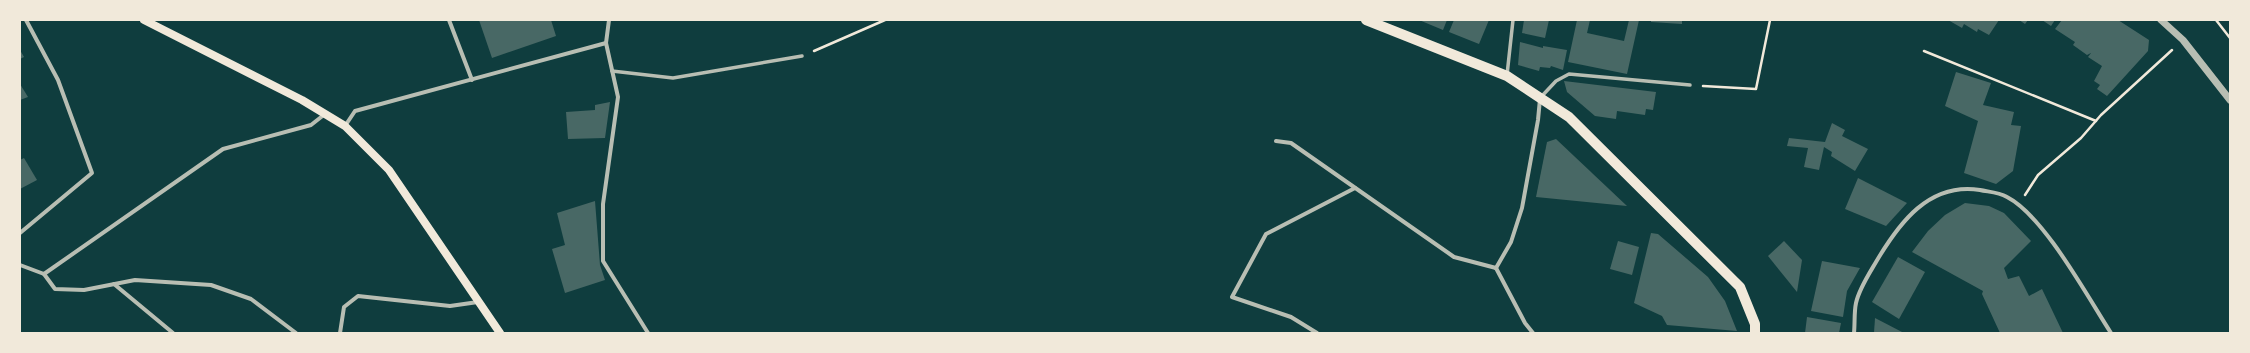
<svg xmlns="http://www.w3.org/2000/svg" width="2250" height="353" font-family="Inter,sans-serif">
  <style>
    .building { fill: #486865 }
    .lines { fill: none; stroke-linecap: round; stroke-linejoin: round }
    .path { stroke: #f1e9da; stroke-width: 2.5 }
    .pedestrian { stroke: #b8beb3; stroke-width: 3.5 }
    .minor { stroke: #b8beb3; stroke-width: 4 }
    .tertiary { stroke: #b8beb3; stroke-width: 7 }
    .secondary { stroke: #f1e9da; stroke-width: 8 }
    .primary { stroke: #f1e9da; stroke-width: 10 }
  </style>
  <rect width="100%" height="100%" fill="#0f3d3e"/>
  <g class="building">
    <path d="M479,20H551L556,36L492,58Z"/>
    <path d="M1419,20H1447L1443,30Z"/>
    <path d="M1454,20H1489L1479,44L1449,32Z"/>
    <path d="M1524,20H1549L1545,38L1522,33Z"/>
    <path d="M1577,20H1590L1587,33L1624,41L1629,20H1639L1627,74L1568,62Z"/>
    <path d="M1651,20H1682V24L1651,22Z"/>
    <path d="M1948,20H1999L1989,35L1978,29L1977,32L1964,24L1962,28Z"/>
    <path d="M2019,20H2028L2025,24Z"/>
    <path d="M2042,20H2055L2051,26Z"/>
    <path d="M2062,20H2118L2149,40L2148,51L2107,96L2097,89L2100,85L2094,81L2102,66L2088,57L2091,53L2087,55L2073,45L2075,42L2055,29Z"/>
    <path d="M1520,42L1543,48V46L1567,50L1563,70L1551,66L1550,68L1540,67L1539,71L1518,65Z"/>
    <path d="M20,50L24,57L20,59Z"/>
    <path d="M1956,72L1991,83L1983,105L2014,112L2011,125L2021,126L2013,171L1996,184L1964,173L1978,121L1945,106Z"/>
    <path d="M1564,81L1656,92L1653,110L1646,109L1645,115L1617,111L1616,119L1595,116L1567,92Z"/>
    <path d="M20,84L28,97L20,100Z"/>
    <path d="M610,102L605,138L568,139L566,112L595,110V105Z"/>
    <path d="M1832,123L1845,130L1842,136L1868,149L1855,171L1831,156L1832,152L1824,147L1819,170L1804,167L1808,148L1787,146L1789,138L1825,142Z"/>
    <path d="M1556,139L1627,206L1536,197L1547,142Z"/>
    <path d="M24,158L37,180L20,189V160Z"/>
    <path d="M1858,178L1907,203L1886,226L1845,209Z"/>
    <path d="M595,201L600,265L605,280L565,293L552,249L565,245L557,213Z"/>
    <path d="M1965,203L1989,206L2004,213L2031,241L2004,268L2008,279L2019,276L2029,296L2042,289L2063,333H2000L1982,294L1983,291L1912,252L1928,231L1945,215Z"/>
    <path d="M1651,233L1658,234L1708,277L1725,301L1737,331L1667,325L1662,316L1634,303Z"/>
    <path d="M1618,241L1639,247L1632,275L1610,269Z"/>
    <path d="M1784,241L1802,260L1797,292L1768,256Z"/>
    <path d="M1898,257L1925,272L1899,319L1872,302Z"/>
    <path d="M1822,261L1860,268L1847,291L1843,317L1811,311Z"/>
    <path d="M1807,317L1841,323L1839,333H1805Z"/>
    <path d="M1875,318L1904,333H1874Z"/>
  </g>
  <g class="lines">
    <g class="path">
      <path d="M2216,20L2230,38"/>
      <path d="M814,51L885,20"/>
      <path d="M1924,51L2096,121"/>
      <path d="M1703,86L1756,89L1770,20"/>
      <path d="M2025,195L2038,175L2081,138L2101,115L2172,50"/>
    </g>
    <g class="pedestrian">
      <path d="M612,71L673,78L802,56"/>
      <path d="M1507,75L1513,20"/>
      <path d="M1541,97L1556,81L1569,74L1690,85"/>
    </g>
    <g class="minor">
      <path d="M449,20L472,80"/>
      <path d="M609,20L606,43L618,97L603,204V261L648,333"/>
      <path d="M345,126L355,111L606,43"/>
      <path d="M1276,141L1291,143L1454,257L1496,268"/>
      <path d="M20,233L92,173L58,80L26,20"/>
      <path d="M20,265L44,274L223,149L311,125L325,114"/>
      <path d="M1496,268L1511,242L1522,208L1538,120L1540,99"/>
      <path d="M1496,268L1525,323L1533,333"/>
      <path d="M44,274L55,289L84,290L135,280L211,285L251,299L296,333"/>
      <path d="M114,284L173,333"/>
      <path d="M340,333L344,307L358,296L450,306L478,302"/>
      <path d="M1317,333L1291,317L1232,297L1266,234L1355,188"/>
      <path d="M1854,333C1855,323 1854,312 1856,303C1859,289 1869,274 1876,262C1899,223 1929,182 1980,190C1989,192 1998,192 2007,197C2044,216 2087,296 2111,333"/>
    </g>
    <path class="tertiary" d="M2161,20L2183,40L2230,100"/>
    <path class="secondary" d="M144,20L302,100L345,126L389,170L500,333"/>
    <path class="primary" d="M1366,20L1507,76L1569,117L1740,287L1755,324V333"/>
  </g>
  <rect width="2250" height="353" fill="none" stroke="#f1e9da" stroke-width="42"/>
</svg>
